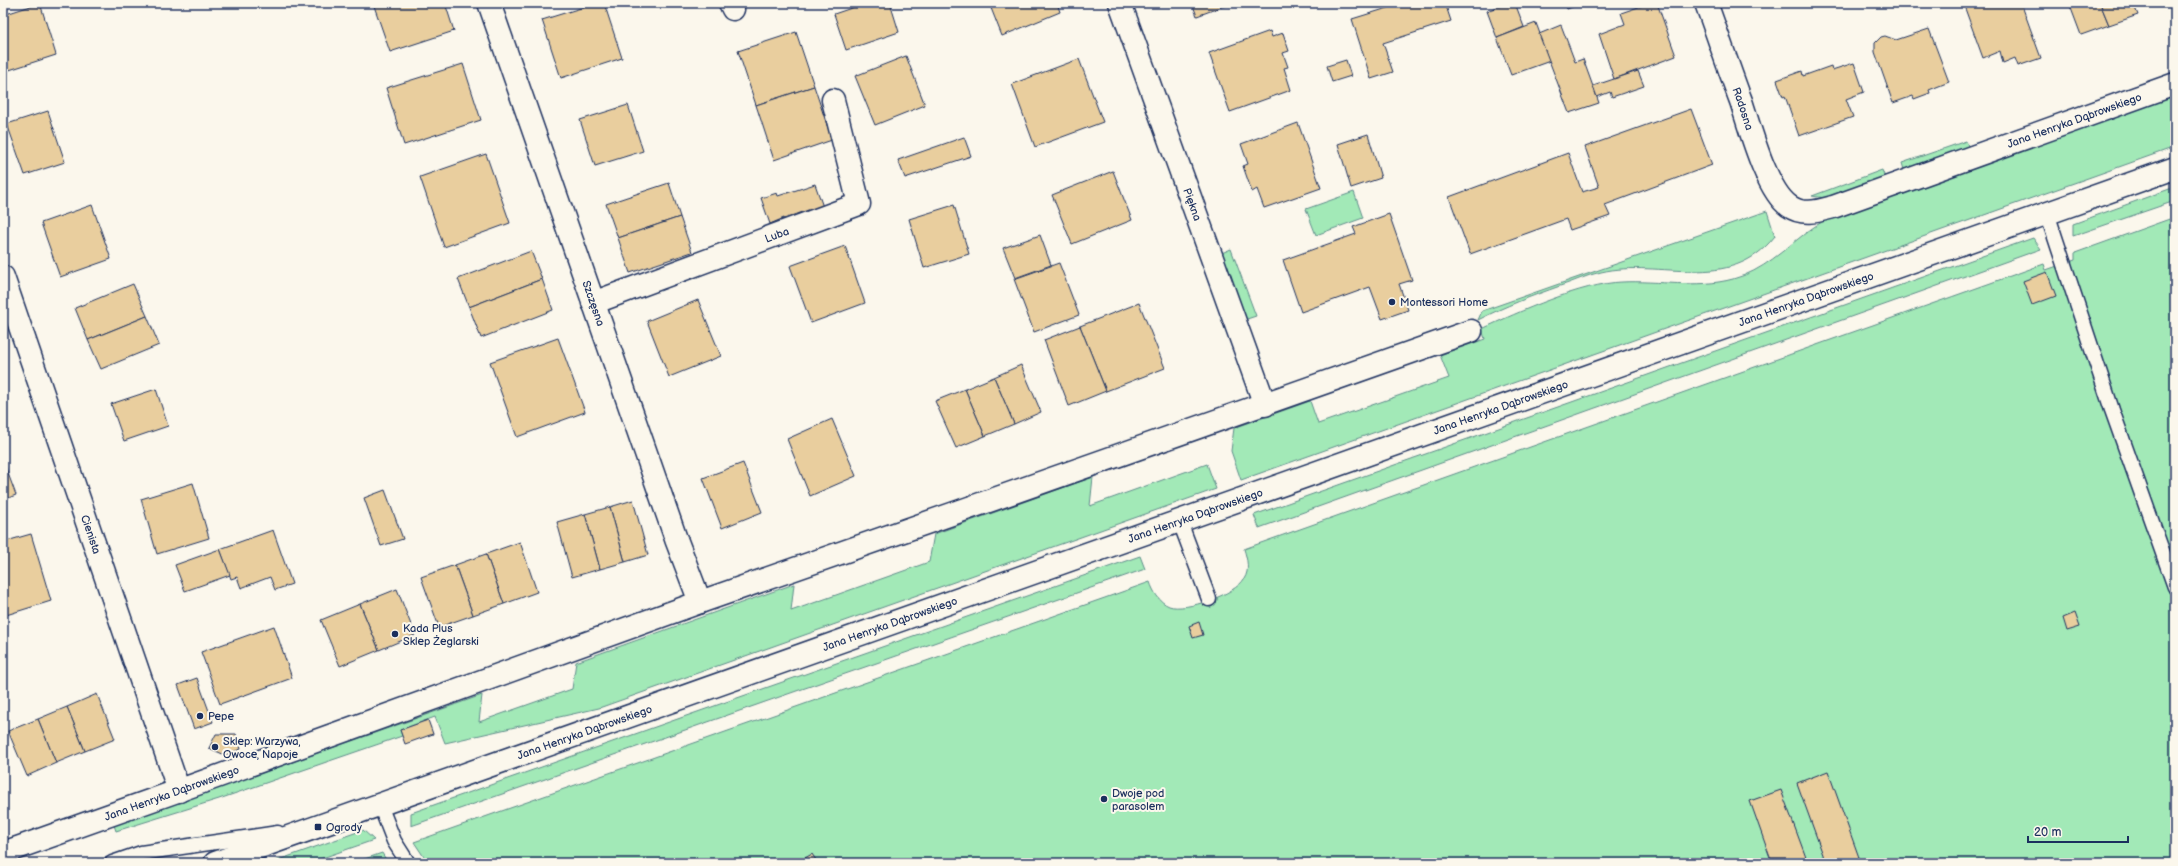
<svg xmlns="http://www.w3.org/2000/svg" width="2178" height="866" font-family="'Balsamiq Sans',sans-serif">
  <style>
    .green { fill: #a2e9b7; stroke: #5e8c8a }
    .building { fill: #e9ce9e; stroke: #1b2f5e }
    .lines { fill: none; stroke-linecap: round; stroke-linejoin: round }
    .lane-casing { stroke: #1b2f5e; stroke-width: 17 }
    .street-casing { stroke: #1b2f5e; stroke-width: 25 }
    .secondary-casing { stroke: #1b2f5e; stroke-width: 25 }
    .lane { stroke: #fbf7ec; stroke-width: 14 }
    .street { stroke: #fbf7ec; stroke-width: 22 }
    .secondary { stroke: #fbf7ec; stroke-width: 22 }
    .poi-dot { fill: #1b2f5e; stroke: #fbf7ec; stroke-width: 1.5 }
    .labels { text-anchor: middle; stroke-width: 4; stroke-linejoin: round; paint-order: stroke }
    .street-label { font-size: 11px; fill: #1b2f5e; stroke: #fbf7ec }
    .poi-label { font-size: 11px; fill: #1b2f5e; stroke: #fbf7ec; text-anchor: start }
  </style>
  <rect width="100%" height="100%" fill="#fbf7ec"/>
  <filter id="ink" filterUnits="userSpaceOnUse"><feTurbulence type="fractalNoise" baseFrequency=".025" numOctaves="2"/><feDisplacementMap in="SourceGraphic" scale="8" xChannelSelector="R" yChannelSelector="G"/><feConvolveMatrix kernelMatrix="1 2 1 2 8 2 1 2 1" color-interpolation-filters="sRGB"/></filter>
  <g filter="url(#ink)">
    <g class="green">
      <path d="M2175,93V147L1241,480L1231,451L1234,428L1310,401L1318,424L1449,378L1440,355L1485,339L1482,329C1518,312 1583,283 1622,282C1659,280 1696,289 1733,279C1763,271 1783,250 1807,232C1817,224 1829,218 1841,212Z"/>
      <path d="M1966,141L1970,150L1905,173L1902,163Z"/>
      <path d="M1882,170L1886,180L1825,198L1812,196Z"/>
      <path d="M2175,187V201L2073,236V224Z"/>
      <path d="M1354,192L1363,218L1316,235L1306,209Z"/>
      <path d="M1767,211L1775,236C1729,295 1661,258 1601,272C1587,275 1573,282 1560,286C1532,296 1505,306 1478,320L1482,311Z"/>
      <path d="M2175,217V863H428L414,842L1150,582C1153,591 1159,602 1169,606C1185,612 1236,594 1244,579C1250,570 1247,559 1244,549L2044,264L2046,270L2075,260V253Z"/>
      <path d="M2033,238L2041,249L1259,528L1254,515Z"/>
      <path d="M1231,249L1256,316L1241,321L1217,255Z"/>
      <path d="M1207,464L1216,489L599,708L445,743L435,717L400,730L402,736L219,799L116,831L114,825L482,695L479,722L572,689L576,662L794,584L791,611L929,562L934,534L1093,477L1090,506Z"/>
      <path d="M1140,556L1145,569L411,826V813Z"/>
      <path d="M363,830L374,840L308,863H270Z"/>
      <path d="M382,853L388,863H353Z"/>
    </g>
    <g class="building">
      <path d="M40,3L56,55L3,72V15Z"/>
      <path d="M373,3H445L454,31L390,52Z"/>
      <path d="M597,3H604L622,58L561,78L542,20Z"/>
      <path d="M866,3H890L899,32L846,50L834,14Z"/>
      <path d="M989,3H1057L1060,12L1002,36Z"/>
      <path d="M1192,3H1232L1197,16Z"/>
      <path d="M1404,3H1445L1451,21L1383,43L1393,72L1371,79L1352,19Z"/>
      <path d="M1507,3H1515L1524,27L1497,38L1487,11Z"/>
      <path d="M1565,3H1583L1567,9Z"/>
      <path d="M1650,3H1657L1676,56L1614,79L1599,34L1625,24L1621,13Z"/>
      <path d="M1963,3H2021L2041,58L2018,66L2015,58L2003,63L2000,51L1983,58Z"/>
      <path d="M2069,3H2100L2109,25L2081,35Z"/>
      <path d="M2100,3H2133L2138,15L2109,25Z"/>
      <path d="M1536,23L1550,61L1511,75L1497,38Z"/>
      <path d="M1561,25L1575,62L1583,59L1599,103L1569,113L1539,34Z"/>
      <path d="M1929,29L1949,82L1929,90L1930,93L1914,99L1913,96L1893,103L1875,52V43L1881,37L1885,36L1896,40Z"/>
      <path d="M1270,31L1272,37L1283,33L1289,51L1283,53L1288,67L1284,68L1291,90L1230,112L1209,53Z"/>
      <path d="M796,32L814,86L756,105L738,51Z"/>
      <path d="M906,56L925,105L875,125L855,76Z"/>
      <path d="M1079,59L1103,122L1035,147L1012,84Z"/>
      <path d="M1346,60L1351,76L1332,82L1327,66Z"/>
      <path d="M1854,63L1864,92L1846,99L1853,117L1799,136L1785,96L1783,97L1777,80L1802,71L1803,76L1831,66L1832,70Z"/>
      <path d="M463,64L481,120L404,145L386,88Z"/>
      <path d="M1638,71L1644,86L1612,97L1610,92L1597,97L1593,86Z"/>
      <path d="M814,86L832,140L774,160L756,105Z"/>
      <path d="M628,105L643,151L595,166L580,120Z"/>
      <path d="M1691,109L1712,165L1605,205L1610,216L1570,230L1566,219L1470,254L1449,197L1568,153L1582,192L1599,187L1585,147Z"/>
      <path d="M48,111L65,162L25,175L7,124Z"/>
      <path d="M1298,123L1321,188L1264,208L1257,189L1252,192L1243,166L1248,164L1241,144Z"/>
      <path d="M1368,134L1381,178L1351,188L1338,144Z"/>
      <path d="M964,137L971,156L905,178L898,160Z"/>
      <path d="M486,154L510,223L444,247L420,177Z"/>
      <path d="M1113,171L1132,220L1072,244L1052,195Z"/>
      <path d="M669,183L680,217L618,238L606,204Z"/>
      <path d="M815,184L823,207L785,221L784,218L770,224L761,198L777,193L778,196Z"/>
      <path d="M92,205L111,259L60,277L41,223Z"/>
      <path d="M954,205L969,254L924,268L909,219Z"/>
      <path d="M1389,214L1412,280L1399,284L1408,310L1382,319L1370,287L1301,312L1283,260L1356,234L1353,227Z"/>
      <path d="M680,217L692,252L630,273L618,238Z"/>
      <path d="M1040,235L1051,265L1015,278L1003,248Z"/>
      <path d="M845,246L865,303L811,323L790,266Z"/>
      <path d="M531,251L542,279L469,307L458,279Z"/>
      <path d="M1059,263L1079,315L1034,332L1014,279Z"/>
      <path d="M2047,272L2056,296L2032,305L2023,281Z"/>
      <path d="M542,279L553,310L481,338L469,307Z"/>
      <path d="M133,284L147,316L88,340L75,308Z"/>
      <path d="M698,300L721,356L669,377L647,321Z"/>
      <path d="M1139,303L1165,368L1106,391L1080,326Z"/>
      <path d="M147,316L159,345L101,369L88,340Z"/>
      <path d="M1080,326L1106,391L1069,406L1044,340Z"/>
      <path d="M558,338L585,412L517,437L490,362Z"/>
      <path d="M1021,365L1041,412L1014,424L994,377Z"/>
      <path d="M994,377L1014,424L985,436L965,389Z"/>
      <path d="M156,389L168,426L124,441L111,404Z"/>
      <path d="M965,389L985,436L956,448L935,401Z"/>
      <path d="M832,419L856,476L810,496L787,439Z"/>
      <path d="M3,460L16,495L3,500Z"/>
      <path d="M743,463L762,512L722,528L703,478Z"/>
      <path d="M193,483L209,538L157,554L141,499Z"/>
      <path d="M385,490L403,539L381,546L364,498Z"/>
      <path d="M633,500L648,555L625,562L610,507Z"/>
      <path d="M610,507L625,562L600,569L585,514Z"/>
      <path d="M585,514L600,569L572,577L557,522Z"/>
      <path d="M273,530L292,584L275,590L270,577L241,588L237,577L231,579L220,549Z"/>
      <path d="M31,534L51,601L3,616V542Z"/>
      <path d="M520,542L537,592L504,604L486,554Z"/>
      <path d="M220,549L230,575L185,591L175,565Z"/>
      <path d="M486,554L504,604L473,615L455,565Z"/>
      <path d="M455,565L473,615L439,627L421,577Z"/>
      <path d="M397,589L415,635L379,650L360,604Z"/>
      <path d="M360,604L379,650L340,666L321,620Z"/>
      <path d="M2075,613L2080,627L2067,631L2063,618Z"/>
      <path d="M1199,622L1203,635L1193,638L1189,626Z"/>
      <path d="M274,626L292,678L220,704L201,652Z"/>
      <path d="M197,678L213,722L194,729L178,685Z"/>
      <path d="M97,694L115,739L85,751L67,707Z"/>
      <path d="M67,707L85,751L56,763L38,719Z"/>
      <path d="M38,719L56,763L27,776L8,731Z"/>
      <path d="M428,720L433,734L405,744L400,730Z"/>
      <path d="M216,734H236L241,749L225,755L209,748Z"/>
      <path d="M1828,771L1861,863H1826L1797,783Z"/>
      <path d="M1781,790L1808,863H1772L1750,801Z"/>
      <path d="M812,854L818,863H798V862Z"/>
    </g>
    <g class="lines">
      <defs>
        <g id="lane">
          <path d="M2047,213L2112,410L2175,587"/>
          <path d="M1180,522L1209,599"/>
          <path d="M380,805L394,841L408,863"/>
          <path d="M112,863L141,853L278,833"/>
        </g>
        <g id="street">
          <path id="s1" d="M489,3L676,539L700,602"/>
          <path d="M730,3L733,9"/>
          <path id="s2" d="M1120,3L1265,405"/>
          <path id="s3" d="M1706,3C1718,36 1729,69 1741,101C1750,128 1766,190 1789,206C1803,216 1818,211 1833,207L2175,84"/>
          <path id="s4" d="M3,277L179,791"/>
          <path id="s5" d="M593,303L859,204L833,100"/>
          <path id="s6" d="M3,853C237,771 469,684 703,601C959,511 1216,423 1471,331"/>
        </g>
        <g id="secondary">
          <path id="s7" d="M215,863L2175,168"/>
        </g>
      </defs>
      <use href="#lane" class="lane-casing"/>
      <use href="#street" class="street-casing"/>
      <use href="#secondary" class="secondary-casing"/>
      <use href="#lane" class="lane"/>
      <use href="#street" class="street"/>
      <use href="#secondary" class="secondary"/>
    </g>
  </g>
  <g class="poi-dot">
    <circle cx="1392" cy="302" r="4"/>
    <circle cx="395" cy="634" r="4"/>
    <circle cx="200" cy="716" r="4"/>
    <circle cx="215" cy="747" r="4"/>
    <circle cx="1104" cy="799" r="4"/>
    <rect x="314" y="823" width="8" height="8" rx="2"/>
  </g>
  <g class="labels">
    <g class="street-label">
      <text dy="4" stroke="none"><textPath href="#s3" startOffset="112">Radosna</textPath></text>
      <text dy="4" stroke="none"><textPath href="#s3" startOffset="523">Jana Henryka Dąbrowskiego</textPath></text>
      <text dy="4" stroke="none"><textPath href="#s2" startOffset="214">Piękna</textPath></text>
      <text dy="4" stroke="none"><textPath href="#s5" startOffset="196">Luba</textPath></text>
      <text dy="4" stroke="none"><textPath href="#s7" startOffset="1688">Jana Henryka Dąbrowskiego</textPath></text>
      <text dy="4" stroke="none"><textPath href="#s1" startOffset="318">Szczęsna</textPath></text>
      <text dy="4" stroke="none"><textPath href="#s7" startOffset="1364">Jana Henryka Dąbrowskiego</textPath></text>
      <text dy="4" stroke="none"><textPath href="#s7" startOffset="1040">Jana Henryka Dąbrowskiego</textPath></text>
      <text dy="4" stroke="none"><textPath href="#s4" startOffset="272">Cienista</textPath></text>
      <text dy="4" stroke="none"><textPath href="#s7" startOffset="716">Jana Henryka Dąbrowskiego</textPath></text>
      <text dy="4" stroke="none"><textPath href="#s7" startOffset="392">Jana Henryka Dąbrowskiego</textPath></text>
      <text dy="4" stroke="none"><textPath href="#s6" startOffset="179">Jana Henryka Dąbrowskiego</textPath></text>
    </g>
    <g class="poi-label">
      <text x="1400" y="306">Montessori Home</text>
      <text x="403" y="632">Kada Plus<tspan x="403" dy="13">Sklep Żeglarski</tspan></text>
      <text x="208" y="720">Pepe</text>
      <text x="223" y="745">Sklep: Warzywa,<tspan x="223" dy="13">Owoce, Napoje</tspan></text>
      <text x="1112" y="797">Dwoje pod<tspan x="1112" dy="13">parasolem</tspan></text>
      <text x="326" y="831">Ogrody</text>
    </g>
  </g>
  <rect width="2178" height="866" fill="none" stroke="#fbf7ec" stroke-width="16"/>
  <rect x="8" y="8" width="2162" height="850" fill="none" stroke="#1b2f5e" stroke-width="1.5" filter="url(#ink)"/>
  <path d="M2028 836v6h100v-6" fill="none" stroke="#1b2f5e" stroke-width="2"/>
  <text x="2034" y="836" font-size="12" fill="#1b2f5e" stroke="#fbf7ec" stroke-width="3" paint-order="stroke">20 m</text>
</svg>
